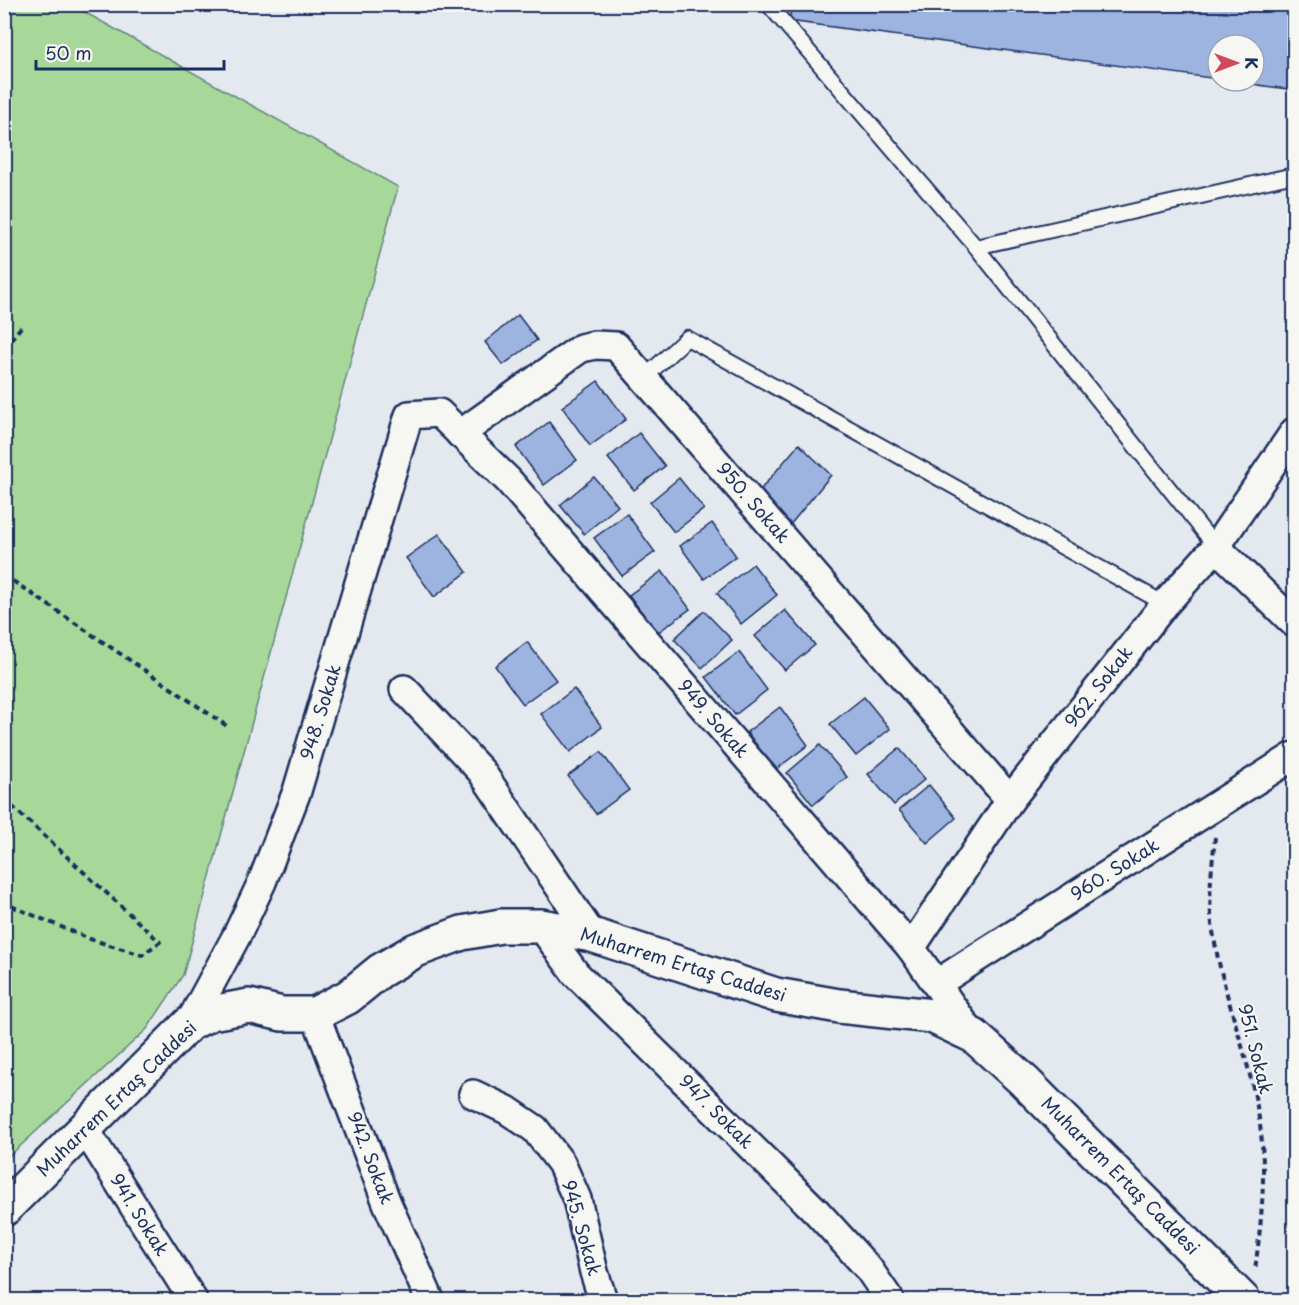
<svg xmlns="http://www.w3.org/2000/svg" width="1299" height="1305" font-family="'Playpen Sans',sans-serif">
  <style>
    .green { fill: #a8d899; stroke: #62847c; stroke-width: 1.5 }
    .building { fill: #9db4e1; stroke: #1b2f5e; stroke-width: 1.5 }
    .lines { fill: none; stroke-linecap: round; stroke-linejoin: round }
    .service-casing { stroke: #1b2f5e; stroke-width: 18 }
    .minor-casing { stroke: #1b2f5e; stroke-width: 32 }
    .tertiary-casing { stroke: #1b2f5e; stroke-width: 38 }
    .path { stroke: #1b2f5e; stroke-width: 4; stroke-dasharray: 6 4.5; stroke-linecap: butt }
    .service { stroke: #f6f6f2; stroke-width: 14 }
    .minor { stroke: #f6f6f2; stroke-width: 27 }
    .tertiary { stroke: #f6f6f2; stroke-width: 33 }
    .labels { text-anchor: middle; stroke-width: 4.5; stroke-linejoin: round; paint-order: stroke }
    .street-label { font-size: 18px; fill: #1b2f5e; stroke: #f6f6f2 }
  </style>
  <rect width="100%" height="100%" fill="#e4e9ef"/>
  <filter id="ink" filterUnits="userSpaceOnUse"><feTurbulence type="fractalNoise" baseFrequency=".0167" numOctaves="2"/><feDisplacementMap in="SourceGraphic" scale="12" xChannelSelector="R" yChannelSelector="G"/><feConvolveMatrix kernelMatrix="1 2 1 2 8 2 1 2 1" color-interpolation-filters="sRGB"/></filter>
  <g filter="url(#ink)">
    <path class="green" d="M5,4L72,5L398,187L183,975L147,1029L5,1160Z"/>
    <g class="building">
      <path d="M792,4H1294V90L1230,81H1254V45H1218V79L789,21Z"/>
      <path d="M518,315L537,340L503,365L485,342Z"/>
      <path d="M598,381L626,419L590,446L562,407Z"/>
      <path d="M549,422L577,460L544,485L516,447Z"/>
      <path d="M639,433L665,466L634,490L608,458Z"/>
      <path d="M799,444L831,475L790,525L756,495Z"/>
      <path d="M594,477L618,506L584,534L560,505Z"/>
      <path d="M679,478L704,509L674,532L650,502Z"/>
      <path d="M627,514L655,552L622,576L594,538Z"/>
      <path d="M712,523L736,556L704,579L680,546Z"/>
      <path d="M439,534L467,572L434,597L406,558Z"/>
      <path d="M753,564L777,595L741,624L717,593Z"/>
      <path d="M662,571L690,609L657,633L629,595Z"/>
      <path d="M785,610L815,645L785,670L755,636Z"/>
      <path d="M704,611L732,640L702,668L674,639Z"/>
      <path d="M527,642L556,680L523,704L495,666Z"/>
      <path d="M739,652L767,690L735,715L706,677Z"/>
      <path d="M574,689L602,727L570,752L541,714Z"/>
      <path d="M864,697L890,729L856,756L830,724Z"/>
      <path d="M780,707L808,745L775,770L747,732Z"/>
      <path d="M820,745L847,777L813,805L787,773Z"/>
      <path d="M899,748L925,779L894,805L868,774Z"/>
      <path d="M601,752L629,790L596,814L568,776Z"/>
      <path d="M929,785L956,818L927,843L899,810Z"/>
    </g>
    <g class="lines">
      <defs>
        <g id="service">
          <path d="M768,4L976,247"/>
          <path d="M644,378L687,338L1165,604"/>
          <path d="M1216,547L976,247L1294,175"/>
        </g>
        <g id="minor">
          <path d="M460,434L581,348L595,345L616,346L1010,800"/>
          <path d="M1216,547L1294,623"/>
          <path d="M404,689L481,771L592,935"/>
          <path d="M541,926L576,974L817,1212L868,1268L890,1300"/>
          <path d="M911,948L1010,800L1165,604L1216,547L1294,432"/>
          <path d="M936,984L1294,756"/>
          <path d="M315,1014L387,1203L430,1300"/>
          <path d="M189,1024L237,935L262,882L297,791L409,415L439,413L508,480L911,948L973,1036"/>
          <path d="M473,1094L507,1110L535,1129L561,1163L577,1199L594,1272L603,1300"/>
          <path d="M85,1129L193,1300"/>
        </g>
        <path id="tertiary" d="M4,1209L189,1024L211,1013L249,1006L282,1014H315L348,997L380,971L416,950L462,933L501,926H541L592,935L776,995L839,1006L932,1016L974,1036L1024,1081L1243,1300"/>
      </defs>
      <use href="#service" class="service-casing"/>
      <use href="#minor" class="minor-casing"/>
      <use href="#tertiary" class="tertiary-casing"/>
      <g class="path">
        <path d="M4,348L21,327"/>
        <path d="M4,575L227,726"/>
        <path d="M4,799L160,942L142,955L90,939L4,903"/>
        <path d="M1215,837C1212,866 1208,895 1212,924C1221,995 1253,1062 1261,1133C1266,1180 1261,1224 1255,1270"/>
      </g>
      <use href="#service" class="service"/>
      <use href="#minor" class="minor"/>
      <use href="#tertiary" class="tertiary"/>
    </g>
  </g>
  <g class="labels">
    <g class="street-label">
      <text transform="translate(753 503) rotate(49)" y="6">950. Sokak</text>
      <text transform="translate(1099 687) rotate(-52)" y="6">962. Sokak</text>
      <text transform="translate(321 712) rotate(-73)" y="6">948. Sokak</text>
      <text transform="translate(713 719) rotate(49)" y="6">949. Sokak</text>
      <text transform="translate(1115 870) rotate(-32)" y="6">960. Sokak</text>
      <text transform="translate(683 965) rotate(17)" y="6">Muharrem Ertaş Caddesi</text>
      <text transform="translate(1255 1049) rotate(76)" y="6">951. Sokak</text>
      <text transform="translate(117 1099) rotate(-44)" y="6">Muharrem Ertaş Caddesi</text>
      <text transform="translate(716 1112) rotate(45)" y="6">947. Sokak</text>
      <text transform="translate(370 1158) rotate(69)" y="6">942. Sokak</text>
      <text transform="translate(1120 1176) rotate(45)" y="6">Muharrem Ertaş Caddesi</text>
      <text transform="translate(139 1215) rotate(58)" y="6">941. Sokak</text>
      <text transform="translate(581 1228) rotate(74)" y="6">945. Sokak</text>
    </g>
  </g>
  <rect width="1299" height="1305" fill="none" stroke="#f6f6f2" stroke-width="24"/>
  <rect x="12" y="12" width="1275" height="1281" fill="none" stroke="#1b2f5e" stroke-width="2" filter="url(#ink)"/>
  <g transform="translate(1236 63) rotate(90)"><circle r="28" fill="#f6f6f2" stroke="#9ea6b7" stroke-width="1.5"/>
  <path d="M0-4.5L10 22L0 15L-10 22Z" fill="#d1495b"/>
  <text y="-9" font-size="16" font-weight="bold" text-anchor="middle" fill="#1b2f5e">K</text>
  </g>
  <path d="M36 60v9h188v-9" fill="none" stroke="#1b2f5e" stroke-width="3"/>
  <text x="45" y="60" font-size="18" fill="#1b2f5e" stroke="#f6f6f2" stroke-width="4.5" paint-order="stroke">50 m</text>
</svg>
